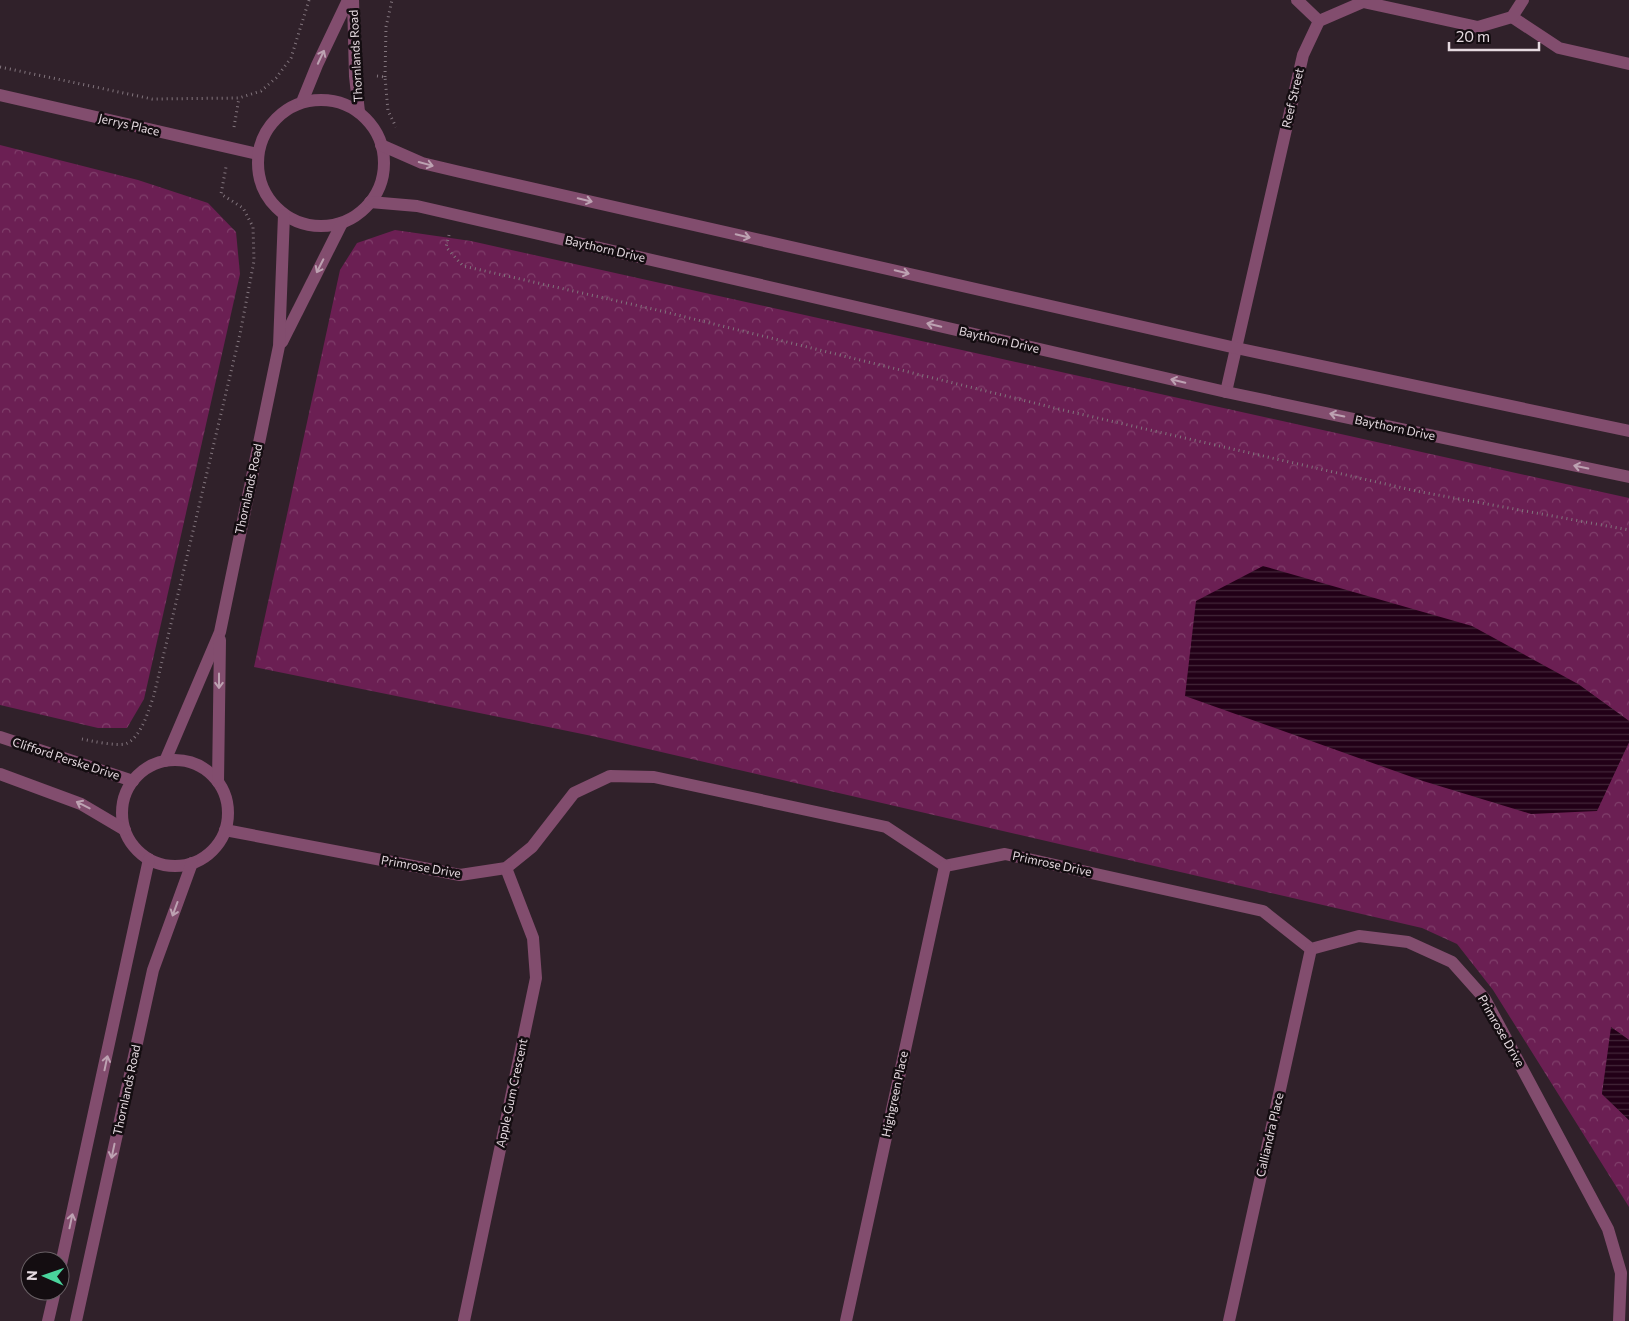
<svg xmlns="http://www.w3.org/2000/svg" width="1629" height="1321" font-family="Commissioner,sans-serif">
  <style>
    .park { fill: url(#park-crowns) }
    .water { fill: url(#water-rules) }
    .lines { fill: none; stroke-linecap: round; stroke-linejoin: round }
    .path { stroke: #82757d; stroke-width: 3; stroke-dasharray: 1 4; stroke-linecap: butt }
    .minor { stroke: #824d6e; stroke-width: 12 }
    .tertiary { stroke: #824d6e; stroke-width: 12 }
    .oneway { stroke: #bda2b2 }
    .labels { text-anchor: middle; stroke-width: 5; stroke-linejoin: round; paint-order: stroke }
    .street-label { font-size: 12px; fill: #e5dae0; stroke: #140d11 }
  </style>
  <defs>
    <pattern id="park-crowns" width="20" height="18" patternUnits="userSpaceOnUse" patternTransform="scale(1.25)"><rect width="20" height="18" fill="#6b1f53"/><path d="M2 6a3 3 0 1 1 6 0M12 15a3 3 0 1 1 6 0" fill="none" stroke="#803f6b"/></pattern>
    <pattern id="water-rules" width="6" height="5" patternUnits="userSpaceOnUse" patternTransform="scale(1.25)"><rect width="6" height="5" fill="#220017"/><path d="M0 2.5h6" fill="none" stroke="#422538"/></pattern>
  </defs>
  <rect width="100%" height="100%" fill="#30212a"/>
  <g class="park">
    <path d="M0,145L138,180L208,203L236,232L240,274L144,699L127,728H98L0,705Z"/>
    <path d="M395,230L471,241L1629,498V721L1578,684L1597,810L1629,742V1040L1612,1028L1602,1094L1629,1120V1207L1493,990L1457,944L1422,928L592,736L254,667L340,270L357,243Z"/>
  </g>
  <g class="water">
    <path d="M1263,566L1472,626L1578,684L1629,721V742L1597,811L1531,814L1423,781L1185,696L1196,601Z"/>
    <path d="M1611,1027L1629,1040V1120L1602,1094Z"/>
  </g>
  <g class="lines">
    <g class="path">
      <path d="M0,67L152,99L239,98L261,91L276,78L291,58L309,0"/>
      <path d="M377,76L385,77L388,111L396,127"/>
      <path d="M385,77L386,27L392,0"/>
      <path d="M234,127L239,98"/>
      <path d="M449,235L446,247L463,266L657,310L1067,411L1416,491L1629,530"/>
      <path d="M82,739C91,741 115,746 125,744C141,739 149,709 154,695L240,334L254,261L253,227L243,208L221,194L226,167"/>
    </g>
    <g class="minor">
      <path d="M1297,0L1319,21"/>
      <path d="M1512,17L1559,48L1629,64"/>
      <path d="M0,95L258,154"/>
      <path d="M1226,392L1303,55L1319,21L1363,2L1478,27L1512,17L1523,0"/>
      <path d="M225,830L460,875L506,868L532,847L574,793L610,776L654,777L886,827L945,866L1005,854L1263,911L1311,949L1359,936L1408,942L1452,962L1485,999L1608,1229L1621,1273L1619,1321"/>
      <path d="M464,1321L536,978L533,938L506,868"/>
      <path d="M846,1321L945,866"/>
      <path d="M1229,1321L1311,949"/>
    </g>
    <g class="tertiary">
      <path d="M353,0L355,76L359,112"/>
      <circle cx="321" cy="163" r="63"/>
      <path d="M302,102L317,65L348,0"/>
      <path d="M381,145L422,163L460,172L1236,348L1629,431"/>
      <path d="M370,202L417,206L1226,392L1629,477"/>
      <path d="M282,342L342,223"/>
      <path d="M0,737L133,781"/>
      <circle cx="175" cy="813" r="53"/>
      <path d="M165,761L220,632L279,346L284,215"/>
      <path d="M0,774L81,804L125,830"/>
      <path d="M218,782L220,640"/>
      <path d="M60,1269L149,859"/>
      <path d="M48,1321L55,1291"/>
      <path d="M76,1321L153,970L192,863"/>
    </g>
  </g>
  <defs><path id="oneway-shaft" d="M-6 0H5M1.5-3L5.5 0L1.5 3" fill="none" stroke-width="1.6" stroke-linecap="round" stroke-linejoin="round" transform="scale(1.25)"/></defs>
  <g class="oneway">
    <use href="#oneway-shaft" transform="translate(321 57) rotate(-65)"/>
    <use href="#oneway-shaft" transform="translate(426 164) rotate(15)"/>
    <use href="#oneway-shaft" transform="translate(585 200) rotate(13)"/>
    <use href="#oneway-shaft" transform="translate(743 236) rotate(13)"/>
    <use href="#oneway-shaft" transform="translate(320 266) rotate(117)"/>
    <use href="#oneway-shaft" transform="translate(902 272) rotate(13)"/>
    <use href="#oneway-shaft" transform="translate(934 325) rotate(-167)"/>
    <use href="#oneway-shaft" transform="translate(1178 381) rotate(-167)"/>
    <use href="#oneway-shaft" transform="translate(1337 415) rotate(-168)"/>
    <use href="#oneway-shaft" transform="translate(1581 467) rotate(-168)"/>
    <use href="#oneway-shaft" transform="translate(219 681) rotate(90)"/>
    <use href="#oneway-shaft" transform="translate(83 805) rotate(-153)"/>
    <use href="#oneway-shaft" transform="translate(175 909) rotate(110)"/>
    <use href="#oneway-shaft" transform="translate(106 1063) rotate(-78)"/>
    <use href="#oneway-shaft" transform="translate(113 1151) rotate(102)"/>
    <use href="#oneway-shaft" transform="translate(71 1221) rotate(-78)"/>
  </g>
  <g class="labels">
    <g class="street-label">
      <text transform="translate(356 56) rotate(-93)" y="4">Thornlands Road</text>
      <text transform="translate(1293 98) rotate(-77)" y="4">Reef Street</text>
      <text transform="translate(129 125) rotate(13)" y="4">Jerrys Place</text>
      <text transform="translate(605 249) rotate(13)" y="4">Baythorn Drive</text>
      <text transform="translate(999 340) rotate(13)" y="4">Baythorn Drive</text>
      <text transform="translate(1395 428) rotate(12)" y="4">Baythorn Drive</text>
      <text transform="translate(249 489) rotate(-78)" y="4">Thornlands Road</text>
      <text transform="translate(66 759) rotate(18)" y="4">Clifford Perske Drive</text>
      <text transform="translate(1052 864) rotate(12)" y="4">Primrose Drive</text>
      <text transform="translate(421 867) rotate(10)" y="4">Primrose Drive</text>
      <text transform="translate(1501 1031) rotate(60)" y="4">Primrose Drive</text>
      <text transform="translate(127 1090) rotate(-78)" y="4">Thornlands Road</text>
      <text transform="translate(512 1093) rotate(-78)" y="4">Apple Gum Crescent</text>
      <text transform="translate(895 1094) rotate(-78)" y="4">Highgreen Place</text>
      <text transform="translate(1270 1135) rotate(-77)" y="4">Calliandra Place</text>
    </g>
  </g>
  <g transform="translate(45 1276) rotate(272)"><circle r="24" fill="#140d11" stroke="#685f64"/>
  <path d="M0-4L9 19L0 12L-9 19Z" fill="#4ad49c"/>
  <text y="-8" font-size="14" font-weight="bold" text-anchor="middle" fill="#e5dae0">N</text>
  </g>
  <path d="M1449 42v8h90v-8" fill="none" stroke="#e5dae0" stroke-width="2.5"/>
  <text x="1456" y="42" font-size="15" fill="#e5dae0" stroke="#140d11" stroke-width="4" paint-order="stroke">20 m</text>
</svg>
